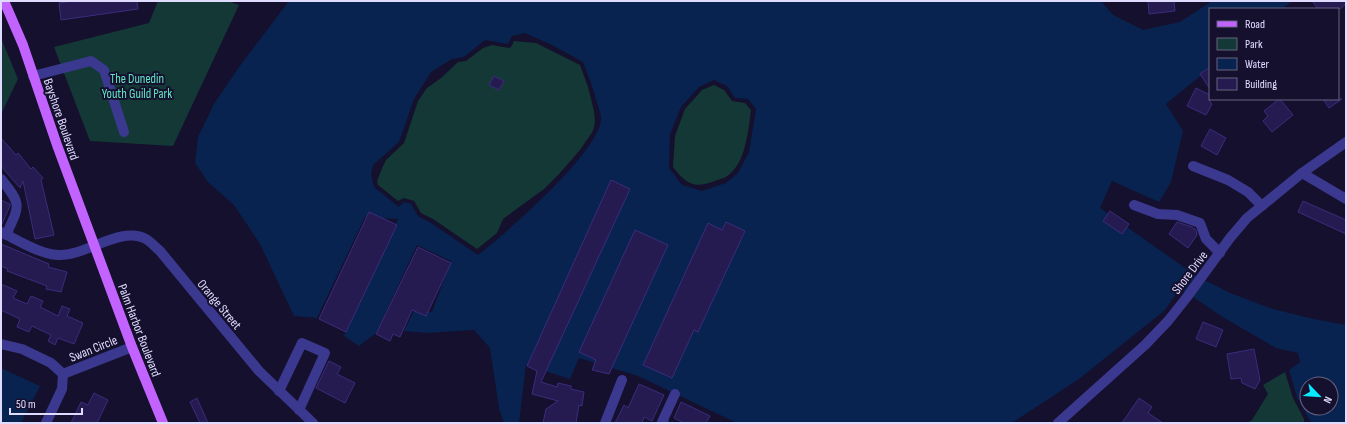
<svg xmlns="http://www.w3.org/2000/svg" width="1347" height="424" font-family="'Sofia Sans Condensed',sans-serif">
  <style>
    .green { fill: #133836 }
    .water { fill: #08234f; fill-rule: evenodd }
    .building { fill: #251b50; stroke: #3b2c7d }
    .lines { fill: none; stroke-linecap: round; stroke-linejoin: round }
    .minor { stroke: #3b398f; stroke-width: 10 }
    .major { stroke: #c363ff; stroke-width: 10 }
    .labels { text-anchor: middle; stroke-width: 4; stroke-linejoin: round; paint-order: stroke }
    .park-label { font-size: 13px; fill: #60e8c4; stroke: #15102d }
    .street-label { font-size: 13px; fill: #e0dcff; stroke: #15102d }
  </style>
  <rect width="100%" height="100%" fill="#15102d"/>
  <g class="green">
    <path d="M158,1H228L239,5L173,146L90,141L54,47L149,23Z"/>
    <path d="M1,38L18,79L1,114Z"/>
    <path d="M514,41L536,43L580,65L588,87L594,111L595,122L593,131L580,150L559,174L544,189L503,219L497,233L477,249L433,219L421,213L414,201L404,198L398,201L378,185L377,181L383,166L386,160L404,143L418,101L427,88L441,78L458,62L466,61L483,48L492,45L509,48L511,47Z"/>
    <path d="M714,85L724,90L732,101L745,103L751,110C748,131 746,164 726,177C722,179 716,180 712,182C692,189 685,182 673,167L675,136L685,109L702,90Z"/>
    <path d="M1285,372L1293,398L1304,419V423H1247L1252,420L1268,394L1263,385Z"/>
  </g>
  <g class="water">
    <path d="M289,1H1101L1113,15L1143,30L1180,22L1212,1H1292L1282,9H1210V68L1166,104L1183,131L1171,182L1159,202L1112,181L1100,208L1195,275L1230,293L1273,309L1314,319L1346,325V423H1311L1297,397L1289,370L1300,362L1298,353L1276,348L1221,316L1183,290L1176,294L1165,310L1079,379L1012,423H737L638,376L579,358L570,379L526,365L519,423H504L499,408L490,348L474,330L427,333L404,331L415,309L432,312L451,261L417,245L376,333L359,346L344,336L398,219L365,217L317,318L294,316L260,244L234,205L208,182L195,163L198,137L214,104L239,67ZM525,33L552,45L583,62C589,77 594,91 598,106C599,109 601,114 601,118C601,151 505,234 478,255L431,223L418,216L411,204L404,202L399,207L374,187L371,175L373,165L399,142L414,99L431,72L452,59L464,57L485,40L508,44L512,36ZM714,80L727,86L735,98L748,99L756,109L749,152L738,173L726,183L702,191L682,185L669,168L670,134L681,107L699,87ZM1307,384H1331V408H1307Z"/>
    <path d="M1,368L40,386L21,423H1Z"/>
  </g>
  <g class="building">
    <path d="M74,1H137L138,9L61,20L59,3Z"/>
    <path d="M1148,1H1174L1175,11L1149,14Z"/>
    <path d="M1312,1H1346V4L1340,9H1318Z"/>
    <path d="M1210,67V89L1200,74Z"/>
    <path d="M494,76L504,81L499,90L489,85Z"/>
    <path d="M1196,88L1210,95V102L1212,104L1206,115L1187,106Z"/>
    <path d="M1279,99H1280L1293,115L1272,132L1263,121L1268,116L1264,111Z"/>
    <path d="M1323,99H1342L1329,108Z"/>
    <path d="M1210,129L1226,138L1217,155L1201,146Z"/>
    <path d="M1,138L16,155L18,153L31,169L33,167L43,178L41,180L54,235L35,239L23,181L20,188L1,166Z"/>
    <path d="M611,180L630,189L541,382L557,387L558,383L571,386V389L584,392L582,406L579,405L576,423H543L546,409L558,401L532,394L537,371L527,366Z"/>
    <path d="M1,200L10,204V206L1,226Z"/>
    <path d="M1303,201L1346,220V234L1298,212Z"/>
    <path d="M1110,211L1129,224L1122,234L1103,221Z"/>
    <path d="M369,212L397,225L346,332L319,319Z"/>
    <path d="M726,222L745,231L698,332L694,330L672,378L643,365L708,223L722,230Z"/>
    <path d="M1177,222L1192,227L1196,230L1197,235L1188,248L1169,234Z"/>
    <path d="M635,230L668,245L609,374L592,370L596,360L579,352Z"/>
    <path d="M1,244L49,264L48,267L67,272L61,292L46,289L47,286L7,271L8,269L1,266Z"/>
    <path d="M418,247L451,263L426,316L412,310L400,337L393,334L390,341L376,334Z"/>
    <path d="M1,284L17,291L13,298L27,304L31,296L43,301L40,307L58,316L62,306L70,309L67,316L83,323L74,344L58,338L55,345L48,341L51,335L32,326L29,332L17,327L20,319L1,310Z"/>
    <path d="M1203,322L1223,330L1216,347L1196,339Z"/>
    <path d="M1254,349L1260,380L1255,389L1242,383L1241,378L1231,379L1227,354Z"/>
    <path d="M329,361L341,367L337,374L355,383L345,403L316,388Z"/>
    <path d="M639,384L664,395L652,421L644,417L642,423H615L624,405L628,408Z"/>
    <path d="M94,393L108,400L97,423H71L81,402L88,405Z"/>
    <path d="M197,398L208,423H200L190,402Z"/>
    <path d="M1139,398L1152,407L1148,413L1163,423H1122Z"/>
    <path d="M681,402L710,416L706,423H684L674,418Z"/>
  </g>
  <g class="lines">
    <g class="minor">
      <path d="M33,76L91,61L104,70L124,132"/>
      <path d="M1193,166L1228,180L1248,192L1262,206"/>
      <path d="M1302,173L1346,199"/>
      <path d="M1,179C22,205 20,205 6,235"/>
      <path d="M1134,205L1158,214L1177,215L1200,223L1206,239L1220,253"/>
      <path d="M1,232C18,240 39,254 58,255C84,257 121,225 146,239C151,242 155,247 160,251L259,371L313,423"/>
      <path d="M1,344L22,349L51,363L63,374L62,389L46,423"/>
      <path d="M63,374L132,347"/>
      <path d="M279,391L302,343L325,353L299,410"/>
      <path d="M605,423L622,380"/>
      <path d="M664,423L662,422L675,394"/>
      <path d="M1058,423L1145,345L1168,321L1187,297L1230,238L1247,218L1302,173L1346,142"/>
    </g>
    <path class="major" d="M4,1L23,45L57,145L132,347L163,423"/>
  </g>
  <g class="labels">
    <g class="park-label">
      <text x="137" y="83">The Dunedin<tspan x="137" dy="15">Youth Guild Park</tspan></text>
    </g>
    <g class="street-label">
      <text transform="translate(62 119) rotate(71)" y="5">Bayshore Boulevard</text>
      <text transform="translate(1189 272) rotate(-53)" y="5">Shore Drive</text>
      <text transform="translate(220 304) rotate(50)" y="5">Orange Street</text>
      <text transform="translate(140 330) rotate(69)" y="5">Palm Harbor Boulevard</text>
      <text transform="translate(93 348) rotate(-22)" y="5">Swan Circle</text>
    </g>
  </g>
  <rect width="1347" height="424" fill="none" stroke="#e0dcff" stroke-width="4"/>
  <rect x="1209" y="8" width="130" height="92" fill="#15102d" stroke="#666281"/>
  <rect x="1217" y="21" width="20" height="6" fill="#c363ff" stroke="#666281"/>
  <text x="1245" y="28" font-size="12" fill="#e0dcff">Road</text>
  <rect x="1217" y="38" width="20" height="12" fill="#133836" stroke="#666281"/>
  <text x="1245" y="48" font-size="12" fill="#e0dcff">Park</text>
  <rect x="1217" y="58" width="20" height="12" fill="#08234f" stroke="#666281"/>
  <text x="1245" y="68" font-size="12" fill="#e0dcff">Water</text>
  <rect x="1217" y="78" width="20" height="12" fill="#251b50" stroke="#666281"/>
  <text x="1245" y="88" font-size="12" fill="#e0dcff">Building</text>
  <g transform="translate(1319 396) rotate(115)"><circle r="19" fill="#15102d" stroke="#666281"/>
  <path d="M0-3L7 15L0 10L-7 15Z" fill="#08eaff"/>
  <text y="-6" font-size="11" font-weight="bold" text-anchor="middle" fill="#e0dcff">N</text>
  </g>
  <path d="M10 408v6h72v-6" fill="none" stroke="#e0dcff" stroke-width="2"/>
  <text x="16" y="408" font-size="12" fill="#e0dcff" stroke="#15102d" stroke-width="3" paint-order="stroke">50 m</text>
</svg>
